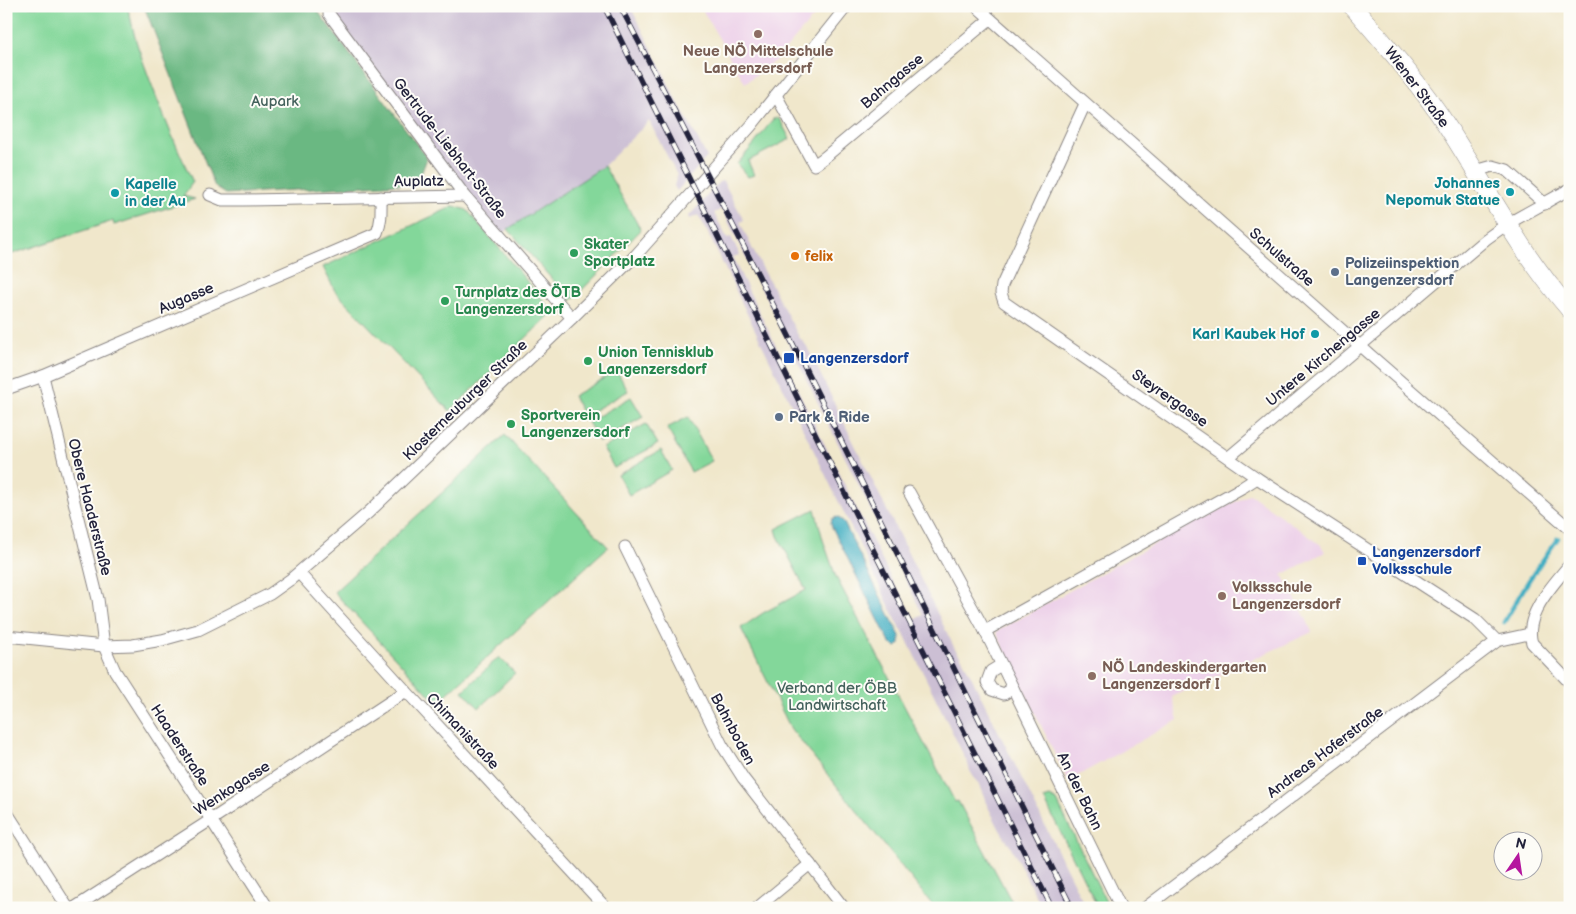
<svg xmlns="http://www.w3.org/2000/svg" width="1576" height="914" font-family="'Balsamiq Sans',sans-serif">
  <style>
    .built { fill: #edd1e9 }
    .industrial { fill: #ccbfd4; fill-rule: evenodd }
    .green { fill: #83d79a; stroke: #527c6a }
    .forest { fill: #6ab882; stroke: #466d5e }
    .water { fill: #43afc2; stroke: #32687e }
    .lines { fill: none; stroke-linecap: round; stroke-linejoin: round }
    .stream { stroke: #43afc2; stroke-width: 4.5 }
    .street-casing { stroke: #898483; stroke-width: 13 }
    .primary-casing { stroke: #898483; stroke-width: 19 }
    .street { stroke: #fff; stroke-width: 11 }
    .primary { stroke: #fff; stroke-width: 18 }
    .rail-casing { stroke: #22223b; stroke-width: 5.5 }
    .rail { stroke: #fdfcf7; stroke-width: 4; stroke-dasharray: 11; stroke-linecap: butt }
    .education-dot { fill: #8d6e63; stroke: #fdfcf7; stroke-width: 2 }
    .culture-dot { fill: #0f9aa8; stroke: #fdfcf7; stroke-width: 2 }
    .leisure-dot { fill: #2e9e5b; stroke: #fdfcf7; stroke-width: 2 }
    .food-dot { fill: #e8710a; stroke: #fdfcf7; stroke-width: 2 }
    .service-dot { fill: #5c6f8a; stroke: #fdfcf7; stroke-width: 2 }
    .transit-dot { fill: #1a4fb4; stroke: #fdfcf7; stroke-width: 2 }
    .labels { text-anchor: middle; stroke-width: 4; stroke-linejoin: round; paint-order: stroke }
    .education-label { font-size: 15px; font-weight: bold; fill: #785e54; stroke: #fdfcf7; text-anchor: start }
    .street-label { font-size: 15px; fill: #22223b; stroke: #fdfcf7 }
    .park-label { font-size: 15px; fill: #44615c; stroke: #fdfcf7 }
    .culture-label { font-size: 15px; font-weight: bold; fill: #0d838f; stroke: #fdfcf7; text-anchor: end }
    .leisure-label { font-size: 15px; font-weight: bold; fill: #27864d; stroke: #fdfcf7; text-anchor: start }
    .food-label { font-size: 15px; font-weight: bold; fill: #c56008; stroke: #fdfcf7; text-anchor: start }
    .service-label { font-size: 15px; font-weight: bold; fill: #4e5e75; stroke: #fdfcf7; text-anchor: start }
    .transit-label { font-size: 15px; font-weight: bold; fill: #164399; stroke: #fdfcf7; text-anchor: start }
  </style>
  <rect width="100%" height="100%" fill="#fdfcf7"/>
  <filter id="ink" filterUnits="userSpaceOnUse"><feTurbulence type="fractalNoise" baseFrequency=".02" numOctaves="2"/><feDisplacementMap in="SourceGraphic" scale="10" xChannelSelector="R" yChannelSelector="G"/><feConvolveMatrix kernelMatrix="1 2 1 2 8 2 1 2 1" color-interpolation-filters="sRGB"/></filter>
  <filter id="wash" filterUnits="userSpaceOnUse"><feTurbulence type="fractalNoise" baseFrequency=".0096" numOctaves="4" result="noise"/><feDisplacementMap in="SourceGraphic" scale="20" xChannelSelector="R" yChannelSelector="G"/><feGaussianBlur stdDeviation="1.12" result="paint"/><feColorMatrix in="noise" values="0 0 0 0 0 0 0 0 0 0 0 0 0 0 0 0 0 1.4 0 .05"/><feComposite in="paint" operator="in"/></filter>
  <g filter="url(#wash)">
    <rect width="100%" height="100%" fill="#f0e7cb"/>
    <g class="built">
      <path d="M700,6H823L776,60L745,83Z"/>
      <path d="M1250,494L1321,545L1325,552L1282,575L1306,618L1312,632L1172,697L1178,720L1068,781L996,632L1130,557Z"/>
    </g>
    <g class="industrial">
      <path d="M317,6H630L661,67L670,87L707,157L677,191L674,186L677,175L649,121L604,166L508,229L501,237L329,14Z"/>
      <path d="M723,181L744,220L740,222L753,250L799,337L806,345L954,647L963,660L1086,908H1042L1012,849L1000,830L989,809L982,790L970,771L968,764L904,634L897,622L704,225L698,215L690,219L689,216L701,203L719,182ZM722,209L923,615L912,621L732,257L740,255L731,237L727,238L714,213Z"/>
    </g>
    <g class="green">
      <path d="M6,6H127C132,19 133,34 138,47C154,93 172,138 193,182L183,196L195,199L114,225L113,221L6,256Z"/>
      <path d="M777,118L780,120L790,139L748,161L754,175L748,177L737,164L755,143L773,119Z"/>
      <path d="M604,166L641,230L571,301L508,229Z"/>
      <path d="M454,206L467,210L553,312L450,411L335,291L323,267Z"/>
      <path d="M617,371L628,391L584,416L573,396Z"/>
      <path d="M631,397L643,417L599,442L588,422Z"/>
      <path d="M688,417L712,461L691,472L667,428Z"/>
      <path d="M646,424L658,444L614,468L603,448Z"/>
      <path d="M505,435L608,547L437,703L334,592Z"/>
      <path d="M661,450L672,470L629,495L618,475Z"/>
      <path d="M815,509L823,540L836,577L955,802L958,801L1015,908H935L791,729L741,628L763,613L806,590L778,536L776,529Z"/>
      <path d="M499,657L515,673L479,708L463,691Z"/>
      <path d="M1050,797L1057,801L1109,908H1098L1044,799Z"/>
    </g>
    <path class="forest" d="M144,6H314L427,158L420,177L400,184L226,194L215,187Z"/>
    <path class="water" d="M837,517L843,521L900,636V644L896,647L890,643L832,527L831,523L832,519Z"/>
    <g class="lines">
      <path class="stream" d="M1504,622L1529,580L1558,538"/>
    </g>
  </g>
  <g filter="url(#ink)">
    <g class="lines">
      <defs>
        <g id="street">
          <path d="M976,6L1368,353L1570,529"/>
          <path d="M329,14L465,196L572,318"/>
          <path d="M776,95L814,165L825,157L990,19"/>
          <path d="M1085,104L1002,285L1001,293L1004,302L1257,478L1475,619L1497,641"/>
          <path d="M1475,171L1493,166L1507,170L1545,204"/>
          <path d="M210,195L222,200H243L465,196"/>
          <path d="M43,376L98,599L104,646L115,671L268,908"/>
          <path d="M6,389L43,376L377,233C382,221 381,210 381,197"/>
          <path d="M1229,457L1486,239L1507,224L1570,189"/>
          <path d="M909,492L985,631L1121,908"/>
          <path d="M625,547L722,745L743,778L844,908"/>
          <path d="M1570,564C1554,584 1523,615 1532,643L1570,683"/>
          <path d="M299,573L406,691L606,908"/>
          <path d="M985,631L1243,487L1257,478"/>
          <path d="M6,636L104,646L133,645L162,640L198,630L270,594L291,579L369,512L572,318L636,255L751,126L847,6"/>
          <path d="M1001,665L991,671L987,682L992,690L1004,694L1013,688"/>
          <path d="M6,811L68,908"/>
          <path d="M74,908L220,814L406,691"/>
          <path d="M757,908L810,864"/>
          <path d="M1145,908L1497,641L1529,634"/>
        </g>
        <path id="primary" d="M1352,6C1387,46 1421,85 1449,129C1488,190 1522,255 1570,310"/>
      </defs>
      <use href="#street" class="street-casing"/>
      <use href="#primary" class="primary-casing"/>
      <use href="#street" class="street"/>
      <use href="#primary" class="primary"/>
      <defs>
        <g id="rail">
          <path d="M604,6L796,395L1052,908"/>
          <path d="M620,6C776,304 923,606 1072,908"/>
        </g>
      </defs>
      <use href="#rail" class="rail-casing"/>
      <use href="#rail" class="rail"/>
    </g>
  </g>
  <g class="education-dot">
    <circle cx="758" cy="34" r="5"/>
    <circle cx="1222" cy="596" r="5"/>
    <circle cx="1092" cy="676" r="5"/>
  </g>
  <g class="culture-dot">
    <circle cx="1510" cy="192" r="5"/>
    <circle cx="115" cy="193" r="5"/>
    <circle cx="1315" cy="334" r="5"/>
  </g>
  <g class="leisure-dot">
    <circle cx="574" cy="253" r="5"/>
    <circle cx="445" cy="301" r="5"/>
    <circle cx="588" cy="361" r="5"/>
    <circle cx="511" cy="424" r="5"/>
  </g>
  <circle class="food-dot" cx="795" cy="256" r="5"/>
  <g class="service-dot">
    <circle cx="1335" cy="272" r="5"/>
    <circle cx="779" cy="417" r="5"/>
  </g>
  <g class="transit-dot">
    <rect x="783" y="352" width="12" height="12" rx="2.5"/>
    <rect x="1357" y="556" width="10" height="10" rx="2.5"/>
  </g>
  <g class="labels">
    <g class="education-label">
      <text x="758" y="56" text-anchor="middle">Neue NÖ Mittelschule<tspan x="758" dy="17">Langenzersdorf</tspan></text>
      <text x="1232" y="592">Volksschule<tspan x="1232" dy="17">Langenzersdorf</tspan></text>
      <text x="1102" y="672">NÖ Landeskindergarten<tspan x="1102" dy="17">Langenzersdorf I</tspan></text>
    </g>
    <g class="street-label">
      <text transform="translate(892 81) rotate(-40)" y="5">Bahngasse</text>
      <text transform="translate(1417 87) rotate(53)" y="5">Wiener Straße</text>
      <text transform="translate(450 148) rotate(52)" y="5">Gertrude-Liebhart-Straße</text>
      <text transform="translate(419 181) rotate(-1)" y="5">Auplatz</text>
      <text transform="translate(1282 257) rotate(41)" y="5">Schulstraße</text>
      <text transform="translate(186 298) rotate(-23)" y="5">Augasse</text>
      <text transform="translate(1323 357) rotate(-40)" y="5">Untere Kirchengasse</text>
      <text transform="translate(1170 398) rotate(35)" y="5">Steyrergasse</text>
      <text transform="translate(465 400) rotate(-44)" y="5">Klosterneuburger Straße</text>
      <text transform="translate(90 507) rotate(76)" y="5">Obere Haaderstraße</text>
      <text transform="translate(733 729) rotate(62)" y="5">Bahnboden</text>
      <text transform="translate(463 731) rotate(47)" y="5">Chimanistraße</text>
      <text transform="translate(180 745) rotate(57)" y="5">Haaderstraße</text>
      <text transform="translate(1325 752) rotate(-37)" y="5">Andreas Hoferstraße</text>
      <text transform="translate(232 788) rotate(-33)" y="5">Wenkogasse</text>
      <text transform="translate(1080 791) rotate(64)" y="5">An der Bahn</text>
    </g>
    <g class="park-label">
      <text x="275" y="106">Aupark</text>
      <text x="837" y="693">Verband der ÖBB<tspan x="837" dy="17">Landwirtschaft</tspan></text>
    </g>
    <g class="culture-label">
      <text x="1500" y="188">Johannes<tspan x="1500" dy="17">Nepomuk Statue</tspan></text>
      <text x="125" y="189" text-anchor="start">Kapelle<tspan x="125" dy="17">in der Au</tspan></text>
      <text x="1305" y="339">Karl Kaubek Hof</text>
    </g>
    <g class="leisure-label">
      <text x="584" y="249">Skater<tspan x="584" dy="17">Sportplatz</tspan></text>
      <text x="455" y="297">Turnplatz des ÖTB<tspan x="455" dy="17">Langenzersdorf</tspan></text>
      <text x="598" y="357">Union Tennisklub<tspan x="598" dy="17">Langenzersdorf</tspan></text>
      <text x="521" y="420">Sportverein<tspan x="521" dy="17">Langenzersdorf</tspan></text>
    </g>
    <g class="food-label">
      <text x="805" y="261">felix</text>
    </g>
    <g class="service-label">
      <text x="1345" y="268">Polizeiinspektion<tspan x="1345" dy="17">Langenzersdorf</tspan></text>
      <text x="789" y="422">Park &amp; Ride</text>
    </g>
    <g class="transit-label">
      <text x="800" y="363">Langenzersdorf</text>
      <text x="1372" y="557">Langenzersdorf<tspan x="1372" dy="17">Volksschule</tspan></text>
    </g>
  </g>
  <rect width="1576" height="914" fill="none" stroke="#fdfcf7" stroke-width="25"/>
  <g transform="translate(1518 856) rotate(13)"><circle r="24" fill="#fdfcf7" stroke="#a5a5ac"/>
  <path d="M0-4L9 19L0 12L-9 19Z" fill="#b5179e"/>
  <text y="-8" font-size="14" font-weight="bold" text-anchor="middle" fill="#22223b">N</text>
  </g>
</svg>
